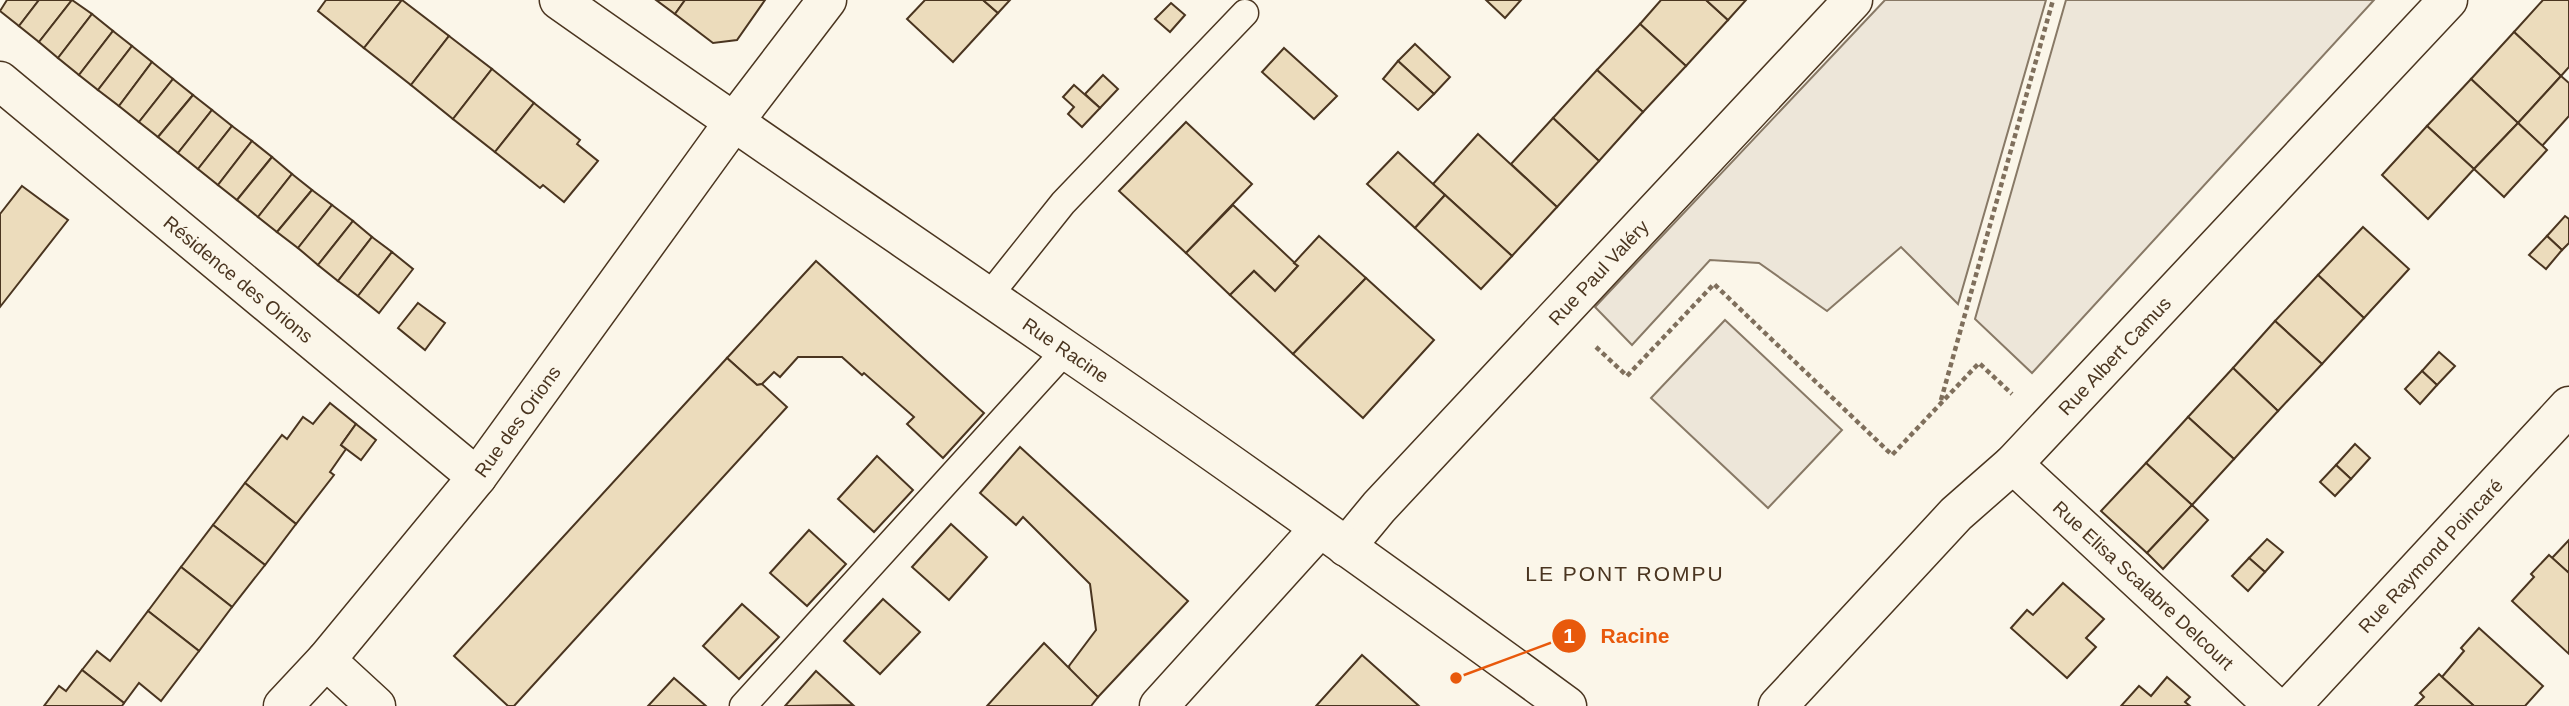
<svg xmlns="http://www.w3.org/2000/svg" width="2569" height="706" font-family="Helvetica,sans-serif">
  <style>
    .green { fill: #ede6d9; stroke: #887966; stroke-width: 2 }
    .building { fill: #ecdcbc; stroke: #4a3520; stroke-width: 2 }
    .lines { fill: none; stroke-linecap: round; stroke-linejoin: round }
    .service-casing { stroke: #4a3520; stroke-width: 29 }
    .minor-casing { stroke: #4a3520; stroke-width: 41 }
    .tertiary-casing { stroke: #4a3520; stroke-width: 41 }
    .path { stroke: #7f6f5c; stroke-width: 4.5; stroke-dasharray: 5 3.5; stroke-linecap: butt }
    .service { stroke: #fbf6e9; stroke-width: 26 }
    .minor { stroke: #fbf6e9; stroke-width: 38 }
    .tertiary { stroke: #fbf6e9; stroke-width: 38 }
    .labels { text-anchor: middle; stroke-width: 5; stroke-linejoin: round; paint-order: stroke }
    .street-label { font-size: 19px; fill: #4a3520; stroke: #fbf6e9 }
    .neighbourhood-label { font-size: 21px; letter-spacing: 2px; fill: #4a3520; stroke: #fbf6e9 }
    .leader { fill: none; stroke: #e8590c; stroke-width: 2.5 }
    .callout-dot { fill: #e8590c; stroke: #fbf6e9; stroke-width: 2.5 }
    .mark-label { font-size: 21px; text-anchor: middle; font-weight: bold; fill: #fff }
    .callout-label { font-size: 21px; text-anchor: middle; font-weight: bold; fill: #e8590c; stroke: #fbf6e9; stroke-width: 5; stroke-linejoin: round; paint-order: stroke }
  </style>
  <rect width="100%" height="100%" fill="#fbf6e9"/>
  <g class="green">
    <path d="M1885,0H2046L1958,304L1901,247L1827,311L1759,263L1710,260L1632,345L1595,307Z"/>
    <path d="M2066,0H2374L2032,373L1975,319Z"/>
    <path d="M1725,320L1842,430L1768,508L1651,398Z"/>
  </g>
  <g class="building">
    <path d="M7,0H39L19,26L0,11Z"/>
    <path d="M39,0H72L39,42L19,26Z"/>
    <path d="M72,0L92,14L58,58L39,42Z"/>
    <path d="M326,0H402L364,48L318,11Z"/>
    <path d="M402,0L449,36L411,85L364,48Z"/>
    <path d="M656,0H685L675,14Z"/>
    <path d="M685,0H765L737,40L713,43L675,14Z"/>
    <path d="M925,0H983L998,13L953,62L907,19Z"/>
    <path d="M983,0H1010L998,13Z"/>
    <path d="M1486,0H1521L1505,18Z"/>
    <path d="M1661,0H1706L1728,20L1686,66L1640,24Z"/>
    <path d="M1706,0H1746L1728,20Z"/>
    <path d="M2543,0H2569V67L2561,76L2514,32Z"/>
    <path d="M1171,3L1185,15L1170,32L1155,19Z"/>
    <path d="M92,14L113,31L79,75L58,58Z"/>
    <path d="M1640,24L1686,66L1643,112L1597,70Z"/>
    <path d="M113,31L132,46L98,90L79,75Z"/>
    <path d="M2514,32L2561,76L2518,123L2471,79Z"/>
    <path d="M449,36L492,69L453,119L411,85Z"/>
    <path d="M1415,44L1450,77L1434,94L1398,61Z"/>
    <path d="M132,46L152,62L119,106L98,90Z"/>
    <path d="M1284,48L1337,96L1314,119L1262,72Z"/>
    <path d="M1398,61L1434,94L1418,110L1383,79Z"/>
    <path d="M152,62L173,79L139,122L119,106Z"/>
    <path d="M492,69L534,103L495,152L453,119Z"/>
    <path d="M1597,70L1643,112L1599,161L1553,118Z"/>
    <path d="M1103,75L1118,89L1100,108L1085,94Z"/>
    <path d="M2561,76L2569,83V116L2542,146L2518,123Z"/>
    <path d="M173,79L193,95L158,137L139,122Z"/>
    <path d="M2471,79L2518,123L2474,169L2427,126Z"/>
    <path d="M1074,85L1100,108L1082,127L1068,114L1074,107L1063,97Z"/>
    <path d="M193,95L212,110L178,153L158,137Z"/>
    <path d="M534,103L580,140L577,144L598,161L564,202L543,185L540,188L495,152Z"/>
    <path d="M212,110L232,126L198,169L178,153Z"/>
    <path d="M1553,118L1599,161L1557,207L1511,164Z"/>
    <path d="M1186,122L1252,184L1186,253L1119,191Z"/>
    <path d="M2518,123L2547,150L2504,197L2474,169Z"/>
    <path d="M232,126L252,141L218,185L198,169Z"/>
    <path d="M2427,126L2474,169L2428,219L2382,175Z"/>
    <path d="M1478,134L1557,207L1512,256L1433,184Z"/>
    <path d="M252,141L272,157L237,200L218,185Z"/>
    <path d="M1398,152L1445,195L1415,228L1367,184Z"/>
    <path d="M272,157L292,174L258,217L237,200Z"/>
    <path d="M292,174L312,190L277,232L258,217Z"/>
    <path d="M22,186L68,220L0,307V214Z"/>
    <path d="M312,190L332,205L298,248L277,232Z"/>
    <path d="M1445,195L1512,256L1481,289L1415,228Z"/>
    <path d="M332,205L353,221L318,265L298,248Z"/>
    <path d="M1233,205L1298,266L1275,291L1254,271L1230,295L1186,253Z"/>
    <path d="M2565,216L2569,219V243L2562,250L2547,236Z"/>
    <path d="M353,221L372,237L338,281L318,265Z"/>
    <path d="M2363,227L2409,269L2364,318L2318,275Z"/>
    <path d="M1319,236L1366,278L1293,354L1230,295L1254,271L1275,291L1298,266L1294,263Z"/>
    <path d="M2547,236L2562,250L2546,269L2529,255Z"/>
    <path d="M372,237L392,252L358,296L338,281Z"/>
    <path d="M392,252L413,269L379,313L358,296Z"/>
    <path d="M816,261L984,413L943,458L907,424L914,417L864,373L862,375L842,357H798L780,377L774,372L762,384L757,385L727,358Z"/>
    <path d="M2318,275L2364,318L2322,364L2275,321Z"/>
    <path d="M1366,278L1434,340L1363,418L1293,354Z"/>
    <path d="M418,303L445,323L425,350L398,328Z"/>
    <path d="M2275,321L2322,364L2278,411L2233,368Z"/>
    <path d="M2439,352L2455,366L2437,385L2422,371Z"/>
    <path d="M727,358L757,385L762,384L787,407L514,706H508L454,656Z"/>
    <path d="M2233,368L2278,411L2234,459L2188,417Z"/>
    <path d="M2422,371L2437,385L2420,404L2405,389Z"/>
    <path d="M330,403L356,424L341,445L346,449L330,472L334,475L296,524L245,483L282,435L287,439L303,417L313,424Z"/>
    <path d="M2188,417L2234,459L2192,505L2146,463Z"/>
    <path d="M356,424L376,440L361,460L341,445Z"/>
    <path d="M2355,444L2370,458L2351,479L2336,465Z"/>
    <path d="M1020,447L1188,601L1098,697L1070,671L1069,666L1096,630L1090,584L1023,517L1016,525L980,493Z"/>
    <path d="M877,456L913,490L874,532L838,499Z"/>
    <path d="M2146,463L2192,505L2147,553L2101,511Z"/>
    <path d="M2336,465L2351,479L2335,496L2320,482Z"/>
    <path d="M245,483L296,524L265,565L213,525Z"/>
    <path d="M2192,505L2208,520L2163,569L2147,553Z"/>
    <path d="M951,524L987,557L949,600L912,567Z"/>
    <path d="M213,525L265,565L232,607L181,567Z"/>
    <path d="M809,530L846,564L807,606L770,573Z"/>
    <path d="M2267,539L2283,552L2265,572L2249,558Z"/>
    <path d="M2569,540V573L2552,558Z"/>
    <path d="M2549,555L2569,573V654L2512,601L2534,577L2531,574Z"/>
    <path d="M2249,558L2265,572L2248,591L2232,576Z"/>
    <path d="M181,567L232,607L199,651L148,611Z"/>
    <path d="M2063,583L2104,619L2086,638L2096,647L2067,678L2011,628L2027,610L2033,615Z"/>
    <path d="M883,599L920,632L880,674L844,641Z"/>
    <path d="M742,604L779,637L739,679L703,646Z"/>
    <path d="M148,611L199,651L161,701L139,683L124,703L82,670L97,651L110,661Z"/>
    <path d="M2479,628L2543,686L2525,706H2474L2442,677L2464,651L2461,648Z"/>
    <path d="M1044,643L1098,697L1091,706H987Z"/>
    <path d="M1362,655L1419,706H1316Z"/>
    <path d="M82,670L124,703L122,706H44L59,686L66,691Z"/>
    <path d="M816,671L853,705L785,706Z"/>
    <path d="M2439,674L2442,677L2474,706H2415L2424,697L2420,693Z"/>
    <path d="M2167,677L2190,697L2185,702L2190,706H2121L2139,686L2151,696Z"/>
    <path d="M674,678L706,706H648Z"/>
  </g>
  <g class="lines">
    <defs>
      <g id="service">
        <path d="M988,297L1063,203L1245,13"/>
        <path d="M743,706L1066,350"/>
      </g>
      <g id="minor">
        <path id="s1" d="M0,81L477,477"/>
        <path d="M733,123L827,0"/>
        <path id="s2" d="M2013,464L2274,706"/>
        <path id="s3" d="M1346,547L1379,507L1853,0"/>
        <path d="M326,660L376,706"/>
        <path d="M1159,706L1319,529"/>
        <path id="s4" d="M1778,706L1956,514L2013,464L2448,0"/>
        <path id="s5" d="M2291,706L2569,406"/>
      </g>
      <g id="tertiary">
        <path id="s6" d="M559,0C726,118 895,232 1063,348C1233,464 1400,584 1567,706"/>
        <path id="s7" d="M283,706L326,660L477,477L733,123"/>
      </g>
    </defs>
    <use href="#service" class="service-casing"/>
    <use href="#minor" class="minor-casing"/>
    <use href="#tertiary" class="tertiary-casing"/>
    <g class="path">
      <path d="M1596,347L1627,376L1714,284L1892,455L1979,363L2012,394"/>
      <path d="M1941,400L2053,0"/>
    </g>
    <use href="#service" class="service"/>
    <use href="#minor" class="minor"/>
    <use href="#tertiary" class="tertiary"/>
  </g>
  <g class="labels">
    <g class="street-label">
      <text dy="7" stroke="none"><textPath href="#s3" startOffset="373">Rue Paul Valéry</textPath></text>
      <text dy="7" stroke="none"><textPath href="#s1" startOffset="310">Résidence des Orions</textPath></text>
      <text dy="7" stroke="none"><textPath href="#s6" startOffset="616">Rue Racine</textPath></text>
      <text dy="7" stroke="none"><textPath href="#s4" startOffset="486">Rue Albert Camus</textPath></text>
      <text dy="7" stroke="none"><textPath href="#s7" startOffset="369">Rue des Orions</textPath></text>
      <text dy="7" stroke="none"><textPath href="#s5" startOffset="205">Rue Raymond Poincaré</textPath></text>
      <text dy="7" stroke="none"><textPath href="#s2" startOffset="178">Rue Elisa Scalabre Delcourt</textPath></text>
    </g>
    <g class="neighbourhood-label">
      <text x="1625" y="581">LE PONT ROMPU</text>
    </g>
  </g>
  <path class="leader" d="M1456 678L1569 636"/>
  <g class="callout-dot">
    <circle cx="1456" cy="678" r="7"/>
    <circle cx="1569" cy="636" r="18"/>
  </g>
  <g class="mark-label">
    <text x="1569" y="643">1</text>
  </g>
  <g class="callout-label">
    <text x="1635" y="643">Racine</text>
  </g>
</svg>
